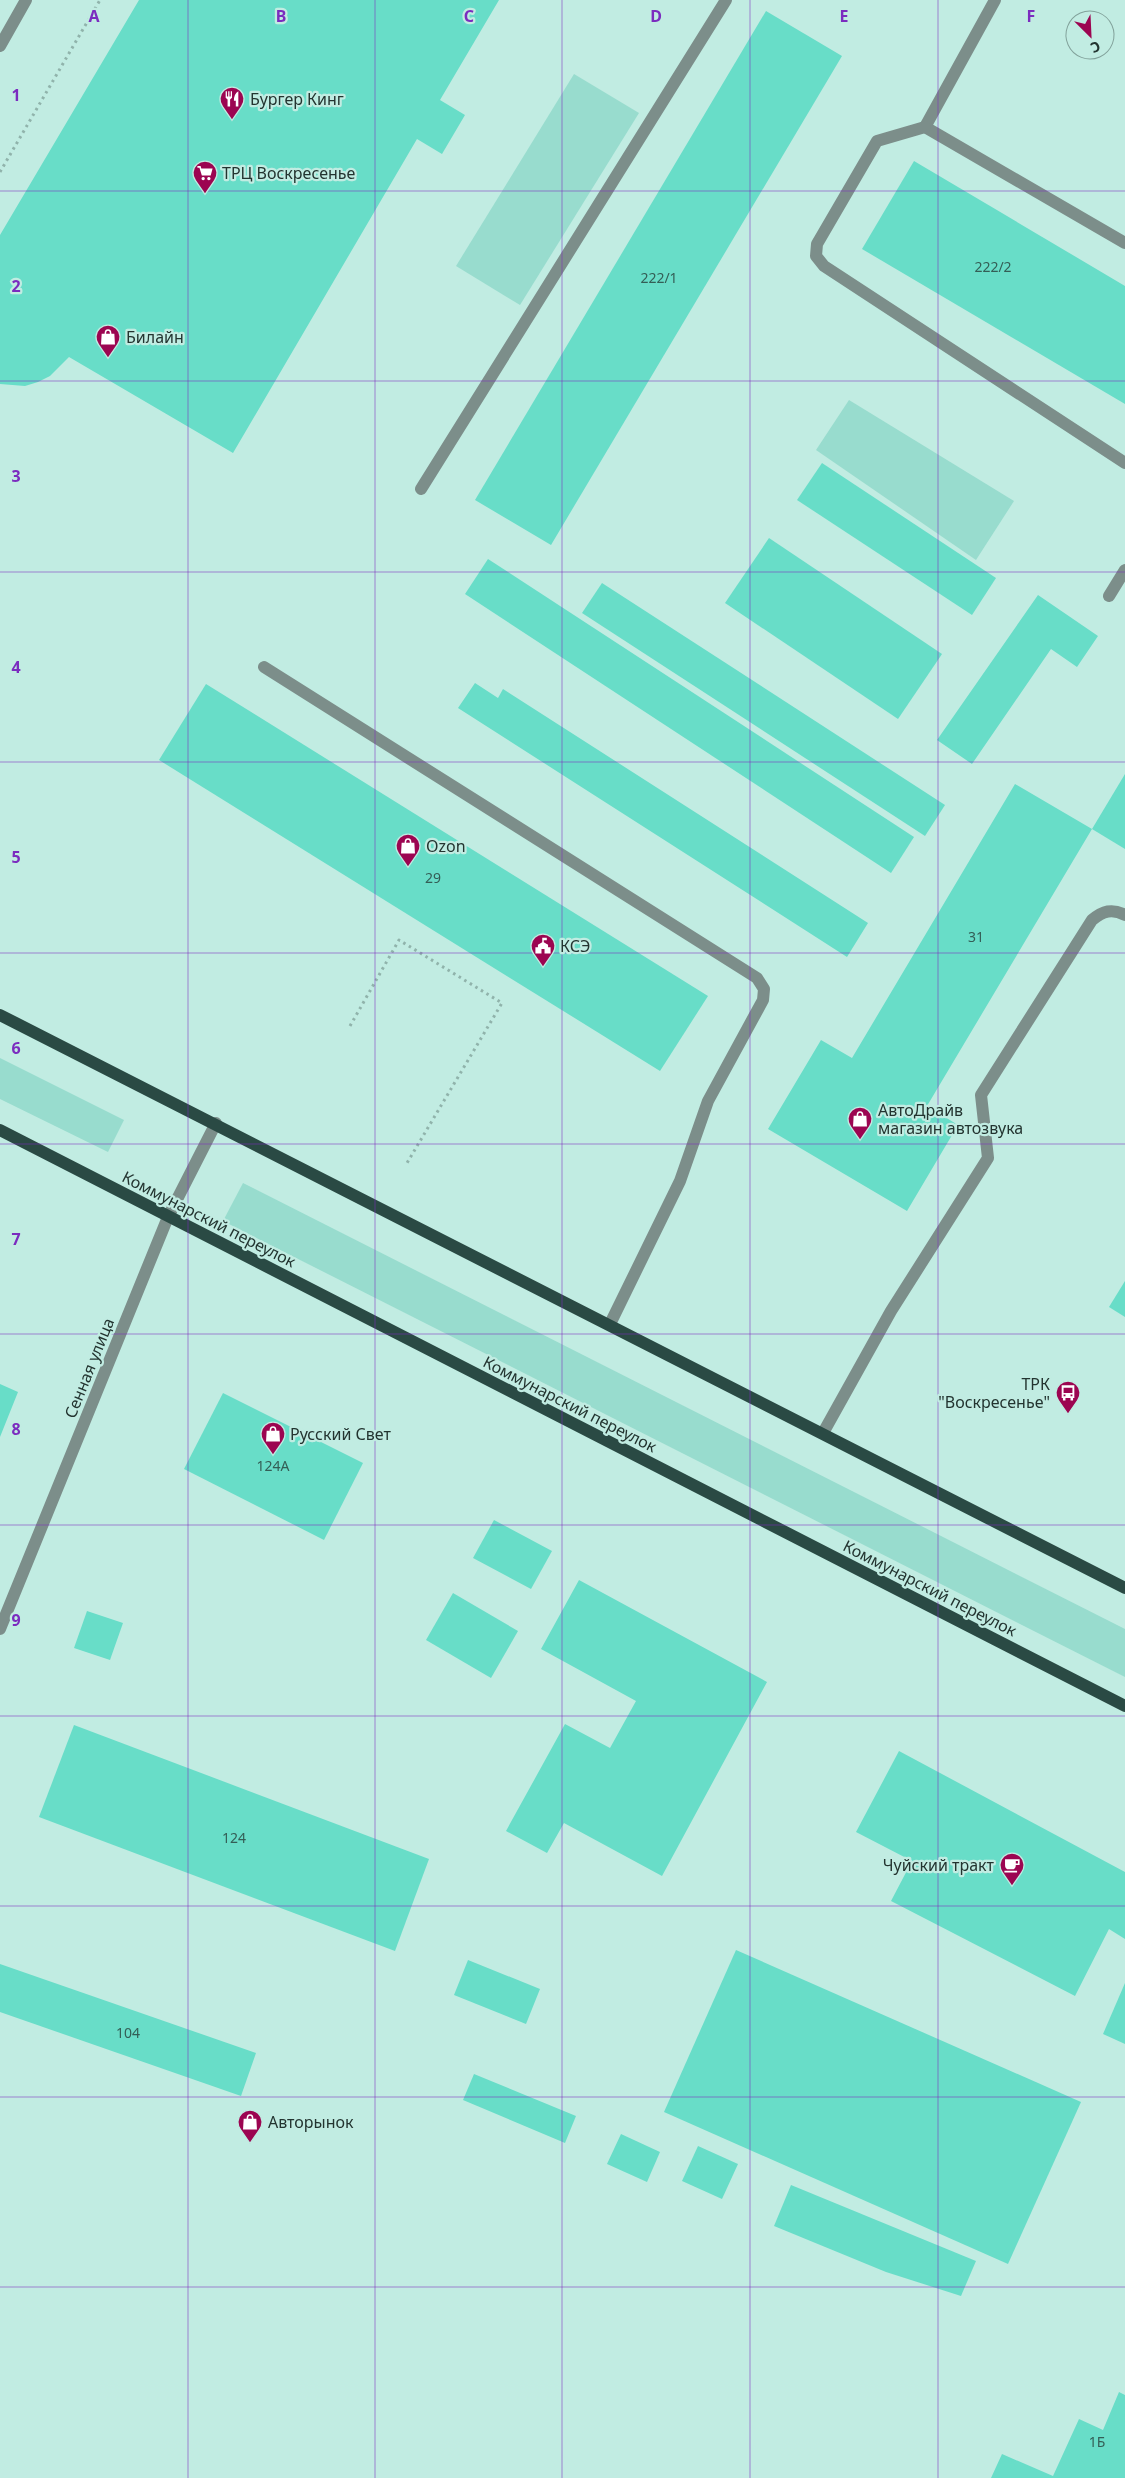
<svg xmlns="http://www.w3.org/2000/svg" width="1125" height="2478" font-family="'Noto Sans',sans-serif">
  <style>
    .green { fill: #98dcce }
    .building { fill: #68ddc8 }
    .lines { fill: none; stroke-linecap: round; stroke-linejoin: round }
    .path { stroke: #90b3ab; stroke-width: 3; stroke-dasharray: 2.5 4; stroke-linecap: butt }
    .minor { stroke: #7c8e8a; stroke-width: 12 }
    .major { stroke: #2a4a44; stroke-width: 12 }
    .grid { fill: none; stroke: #7b2cbf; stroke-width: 1; stroke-opacity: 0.55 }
    .labels { text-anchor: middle; stroke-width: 4.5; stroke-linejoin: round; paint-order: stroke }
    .number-label { font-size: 14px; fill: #345e56 }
    .poi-label { font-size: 16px; fill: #233430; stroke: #c1ece2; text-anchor: start }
    .street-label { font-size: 16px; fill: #233430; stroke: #c1ece2 }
    .grid-label { font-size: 16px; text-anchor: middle; font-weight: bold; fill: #7b2cbf; stroke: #c1ece2; stroke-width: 4.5; stroke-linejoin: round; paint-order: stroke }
  </style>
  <rect width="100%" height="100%" fill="#c1ece2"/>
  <g class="green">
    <path d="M574,74L639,113L520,305L456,266Z"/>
    <path d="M849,400L1014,501L976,560L816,450Z"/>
    <path d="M0,1058L124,1120L108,1152L0,1099Z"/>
    <path d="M243,1183L1125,1629V1677L223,1221Z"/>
  </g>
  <g class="building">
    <path d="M139,0H499L440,100L465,115L442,154L417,139L233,453L69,357L50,376L38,382L25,386L0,384V235Z"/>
    <path d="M766,11L842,56L551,545L475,500Z"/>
    <path d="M914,161L1125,286V404L862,249Z"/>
    <path d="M822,463L996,578L972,615L797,500Z"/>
    <path d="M769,538L942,654L898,719L725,603Z"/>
    <path d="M488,559L914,837L891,873L465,594Z"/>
    <path d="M602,583L945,805L925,836L582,613Z"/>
    <path d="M1038,595L1098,636L1077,667L1051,649L972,764L937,740Z"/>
    <path d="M475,683L498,698L503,689L868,923L847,957L458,708Z"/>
    <path d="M206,684L708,996L660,1071L159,760Z"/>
    <path d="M1125,774V849L1092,829Z"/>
    <path d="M1015,784L1092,829L927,1106L958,1125L907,1211L768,1129L821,1040L852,1058Z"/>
    <path d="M1125,1281V1317L1109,1307Z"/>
    <path d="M0,1384L18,1392L0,1437Z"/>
    <path d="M223,1393L363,1463L324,1540L184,1469Z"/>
    <path d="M494,1520L552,1551L531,1589L473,1558Z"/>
    <path d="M579,1580L767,1682L662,1876L564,1823L547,1853L506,1831L565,1724L610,1748L636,1701L541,1649Z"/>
    <path d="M453,1593L518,1631L491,1678L426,1640Z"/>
    <path d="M87,1611L123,1623L110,1660L74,1648Z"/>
    <path d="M74,1725L429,1859L395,1951L39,1817Z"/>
    <path d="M899,1751L1125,1872V1939L1109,1929L1075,1996L891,1901L912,1861L856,1832Z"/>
    <path d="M736,1950L1081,2102L1008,2264L664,2112Z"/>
    <path d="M468,1960L540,1989L526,2024L454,1995Z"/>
    <path d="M0,1964L256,2053L241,2096L0,2012Z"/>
    <path d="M1125,1983V2044L1103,2034Z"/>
    <path d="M474,2074L576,2116L565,2143L463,2100Z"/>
    <path d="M621,2134L660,2152L647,2182L607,2164Z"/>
    <path d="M698,2146L738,2164L722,2199L682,2181Z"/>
    <path d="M791,2185L976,2261L961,2296L886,2272L774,2226Z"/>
    <path d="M1119,2392L1125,2395V2478H991L1002,2454L1053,2476L1079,2419L1103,2430Z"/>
  </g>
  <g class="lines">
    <g class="path">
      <path d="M0,172L100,0"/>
      <path d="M350,1026L399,940L502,1003L407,1163"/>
    </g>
    <g class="minor">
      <path d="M995,0L925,127L1125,243"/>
      <path d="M0,46L26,0"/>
      <path d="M925,127L877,141L817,244L816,256L824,266L1125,463"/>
      <path d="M421,489L726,0"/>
      <path d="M1109,596L1125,570"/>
      <path d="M264,667L757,978L764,989L763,1000L708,1101L680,1181L610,1324"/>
      <path d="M823,1433L891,1311L988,1158L981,1095L1092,920C1103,911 1112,908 1125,915"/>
      <path d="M0,1629L168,1217L216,1123"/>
    </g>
    <g class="major">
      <path d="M0,1015L1125,1588"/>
      <path d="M0,1130L1125,1706"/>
    </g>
  </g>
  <path class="grid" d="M188,0V2478M375,0V2478M562,0V2478M750,0V2478M938,0V2478M0,191H1125M0,381H1125M0,572H1125M0,762H1125M0,953H1125M0,1144H1125M0,1334H1125M0,1525H1125M0,1716H1125M0,1906H1125M0,2097H1125M0,2287H1125"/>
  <defs>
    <symbol id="restaurant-pin" viewBox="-11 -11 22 30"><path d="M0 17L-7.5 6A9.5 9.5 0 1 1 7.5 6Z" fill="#9c0551" stroke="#c1ece2"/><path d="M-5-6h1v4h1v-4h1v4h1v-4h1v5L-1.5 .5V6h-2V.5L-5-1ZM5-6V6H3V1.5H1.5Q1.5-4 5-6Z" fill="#fff"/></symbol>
    <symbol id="supermarket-pin" viewBox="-11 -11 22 30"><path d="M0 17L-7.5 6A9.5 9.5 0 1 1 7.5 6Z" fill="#9c0551" stroke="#c1ece2"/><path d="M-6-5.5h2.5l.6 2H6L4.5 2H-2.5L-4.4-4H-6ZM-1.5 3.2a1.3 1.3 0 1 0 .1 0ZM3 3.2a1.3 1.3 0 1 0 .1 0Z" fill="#fff"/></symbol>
    <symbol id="shop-pin" viewBox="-11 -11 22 30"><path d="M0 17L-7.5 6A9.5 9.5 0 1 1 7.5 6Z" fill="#9c0551" stroke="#c1ece2"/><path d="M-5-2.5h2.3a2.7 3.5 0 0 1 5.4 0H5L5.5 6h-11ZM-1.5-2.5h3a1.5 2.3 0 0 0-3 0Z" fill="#fff"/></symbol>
    <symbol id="civic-pin" viewBox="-11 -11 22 30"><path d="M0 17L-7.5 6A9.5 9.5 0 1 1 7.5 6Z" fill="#9c0551" stroke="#c1ece2"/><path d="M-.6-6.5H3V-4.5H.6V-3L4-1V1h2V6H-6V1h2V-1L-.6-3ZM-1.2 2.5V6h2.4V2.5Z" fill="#fff"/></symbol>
    <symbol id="bus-pin" viewBox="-11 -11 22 30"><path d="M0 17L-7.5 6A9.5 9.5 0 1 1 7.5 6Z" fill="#9c0551" stroke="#c1ece2"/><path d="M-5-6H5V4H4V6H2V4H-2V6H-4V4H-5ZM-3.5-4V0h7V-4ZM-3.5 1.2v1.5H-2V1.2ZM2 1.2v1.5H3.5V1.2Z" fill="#fff"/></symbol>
    <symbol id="cafe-pin" viewBox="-11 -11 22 30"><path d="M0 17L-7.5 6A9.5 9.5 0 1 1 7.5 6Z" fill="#9c0551" stroke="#c1ece2"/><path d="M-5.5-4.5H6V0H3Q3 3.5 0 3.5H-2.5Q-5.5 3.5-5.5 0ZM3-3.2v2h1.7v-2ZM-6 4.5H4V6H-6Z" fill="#fff"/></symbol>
  </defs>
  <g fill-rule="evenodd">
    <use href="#restaurant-pin" x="218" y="85" width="28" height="38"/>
    <use href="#supermarket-pin" x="191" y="159" width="28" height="38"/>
    <use href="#shop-pin" x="94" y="323" width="28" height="38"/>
    <use href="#shop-pin" x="394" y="832" width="28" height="38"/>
    <use href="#civic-pin" x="529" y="932" width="28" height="38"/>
    <use href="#shop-pin" x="846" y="1105" width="28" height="38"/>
    <use href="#bus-pin" x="1054" y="1379" width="28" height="38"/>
    <use href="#shop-pin" x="259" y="1420" width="28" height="38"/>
    <use href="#cafe-pin" x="998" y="1851" width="28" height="38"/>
    <use href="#shop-pin" x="236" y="2108" width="28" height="38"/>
  </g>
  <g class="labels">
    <g class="number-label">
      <text x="993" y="272">222/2</text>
      <text x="659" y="283">222/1</text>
      <text x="433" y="883">29</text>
      <text x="976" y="942">31</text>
      <text x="273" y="1471">124А</text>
      <text x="234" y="1843">124</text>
      <text x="128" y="2038">104</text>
      <text x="1097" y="2447">1Б</text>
    </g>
    <g class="poi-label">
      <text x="250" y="105">Бургер Кинг</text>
      <text x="222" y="179">ТРЦ Воскресенье</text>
      <text x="126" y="343">Билайн</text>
      <text x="426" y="852">Ozon</text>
      <text x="560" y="952">КСЭ</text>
      <text x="878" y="1116">АвтоДрайв<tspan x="878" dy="18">магазин автозвука</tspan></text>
      <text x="1050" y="1390" text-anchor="end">ТРК<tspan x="1050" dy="18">"Воскресенье"</tspan></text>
      <text x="290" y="1440">Русский Свет</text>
      <text x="994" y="1871" text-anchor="end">Чуйский тракт</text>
      <text x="268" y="2128">Авторынок</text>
    </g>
    <g class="street-label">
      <text transform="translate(209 1219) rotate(27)" y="6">Коммунарский переулок</text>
      <text transform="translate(89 1368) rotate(-68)" y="6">Сенная улица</text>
      <text transform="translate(570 1404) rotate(27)" y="6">Коммунарский переулок</text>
      <text transform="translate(930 1588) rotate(27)" y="6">Коммунарский переулок</text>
    </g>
  </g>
  <g class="grid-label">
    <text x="94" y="22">A</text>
    <text x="281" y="22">B</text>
    <text x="469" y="22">C</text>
    <text x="656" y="22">D</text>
    <text x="844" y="22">E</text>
    <text x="1031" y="22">F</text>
    <text x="16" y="101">1</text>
    <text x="16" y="292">2</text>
    <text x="16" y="482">3</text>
    <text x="16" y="673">4</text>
    <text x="16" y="863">5</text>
    <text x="16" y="1054">6</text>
    <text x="16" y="1245">7</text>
    <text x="16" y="1435">8</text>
    <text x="16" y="1626">9</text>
  </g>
  <g transform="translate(1090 35) rotate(156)"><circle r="24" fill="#c1ece2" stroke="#82a29b"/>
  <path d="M0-4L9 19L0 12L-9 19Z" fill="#9c0551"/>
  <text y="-8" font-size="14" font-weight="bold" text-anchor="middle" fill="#233430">С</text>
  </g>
</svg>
